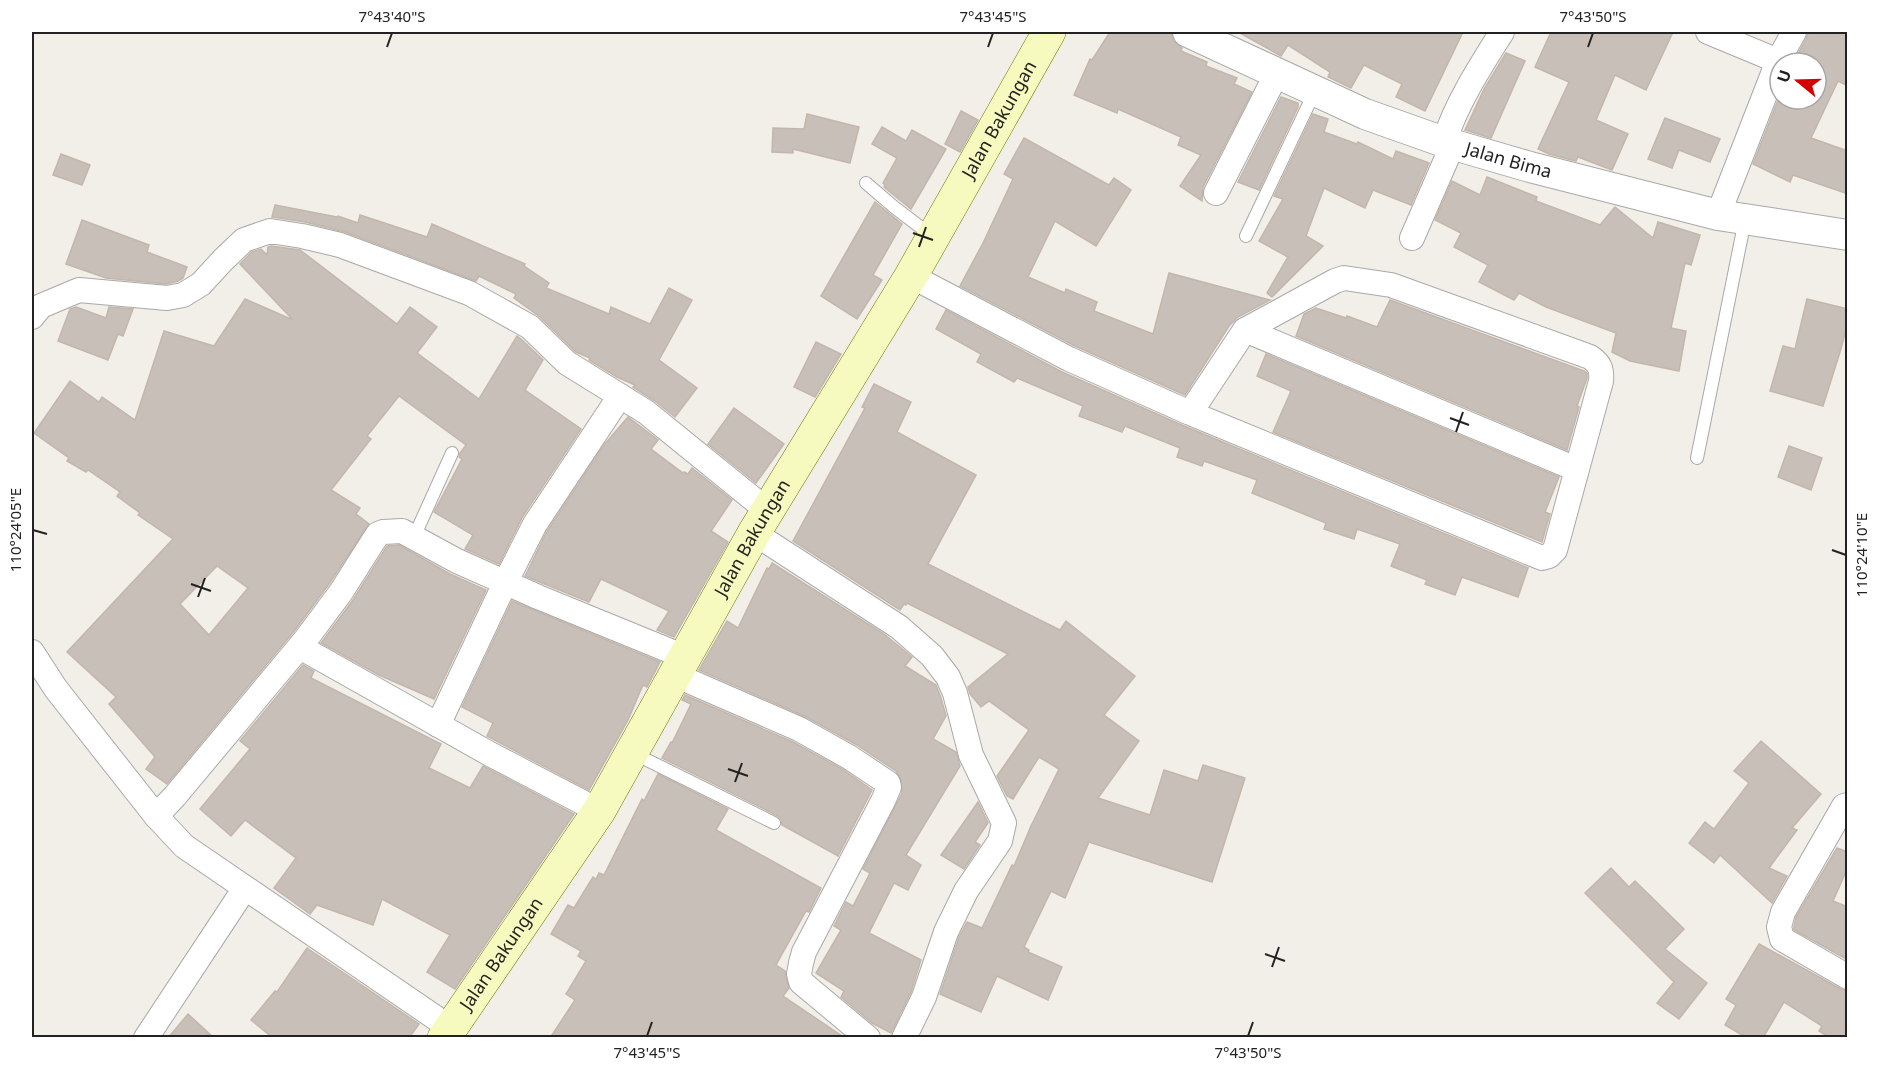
<svg xmlns="http://www.w3.org/2000/svg" width="1879" height="1069" font-family="'Noto Sans',sans-serif">
  <style>
    .building { fill: #c7bfb8; stroke: #c4b6ab; stroke-width: 1.5; fill-rule: evenodd }
    .lines { fill: none; stroke-linecap: round; stroke-linejoin: round }
    .service-casing { stroke: #a9a9a9; stroke-width: 14 }
    .minor-casing { stroke: #a9a9a9; stroke-width: 26 }
    .tertiary-casing { stroke: #a9a9a9; stroke-width: 32 }
    .secondary-casing { stroke: #707d05; stroke-width: 34 }
    .service { stroke: #fff; stroke-width: 12 }
    .minor { stroke: #fff; stroke-width: 24 }
    .tertiary { stroke: #fff; stroke-width: 30 }
    .secondary { stroke: #f7fabf; stroke-width: 33 }
    .ticks { fill: none; stroke: #222; stroke-width: 2 }
    .labels { text-anchor: middle; stroke-width: 4.5; stroke-linejoin: round; paint-order: stroke }
    .street-label { font-size: 18px; fill: #222; stroke: #fff }
    .neatline { fill: none; stroke: #222; stroke-width: 2 }
    .ticks-label { font-size: 15px; text-anchor: middle; fill: #222 }
  </style>
  <rect width="100%" height="100%" fill="#f2efe9"/>
  <g class="building">
    <path d="M1110,32H1171L1174,41L1182,48L1181,51L1207,62L1206,66L1237,78L1234,84L1252,92L1203,187L1202,201L1180,186L1201,155L1178,145L1181,137L1118,109L1117,113L1074,95L1090,59L1092,60Z"/>
    <path d="M1238,32H1463L1425,111L1396,97L1402,84L1364,65L1351,88L1328,77L1330,72L1288,45L1281,56Z"/>
    <path d="M1551,32H1673L1646,90L1615,75L1596,120L1628,134L1612,170L1578,157L1576,161L1549,154L1538,149L1569,82L1535,67Z"/>
    <path d="M1808,32H1848V86L1838,81L1811,138L1848,151V194L1793,175L1790,182L1753,164L1780,95V99H1816V63H1793L1806,39Z"/>
    <path d="M1506,53L1525,61L1491,138L1465,130L1484,89Z"/>
    <path d="M1281,97L1298,103V107L1259,190L1238,182Z"/>
    <path d="M961,111L978,120L960,152L945,144Z"/>
    <path d="M807,114L859,127L850,163L793,149V153L772,152L773,128L804,129Z"/>
    <path d="M1313,114L1328,119L1324,132L1357,144L1358,142L1393,159L1396,151L1429,163L1411,205L1373,190L1365,208L1324,188L1306,236L1323,246L1272,297L1267,293L1288,257L1259,241L1283,199L1274,196Z"/>
    <path d="M1665,118L1720,139L1710,162L1679,150L1672,168L1648,159Z"/>
    <path d="M882,127L906,141L912,130L946,149L911,209L884,187L885,185L883,183L897,158L872,144Z"/>
    <path d="M1024,138L1109,185L1114,178L1131,190L1096,246L1055,221L1028,277L1065,293L1066,289L1097,302L1094,311L1153,334L1169,273L1270,300L1238,317L1229,326L1185,395L1075,346L960,286L983,243L1013,179L1004,174Z"/>
    <path d="M61,154L90,165L82,185L53,175Z"/>
    <path d="M1487,177L1537,197L1536,201L1600,225L1615,207L1653,238L1658,222L1700,235L1691,265L1685,263L1671,328L1686,331L1679,371L1630,361L1612,352L1616,333L1546,307L1519,293L1514,300L1479,282L1488,265L1454,247L1461,233L1435,220L1452,181L1480,195Z"/>
    <path d="M875,202L902,224L873,275L882,280L857,319L821,296Z"/>
    <path d="M275,205L337,217L338,216L358,223L360,215L427,237L432,224L525,264L524,266L549,283L546,288L609,314L611,307L650,324L669,288L692,300L659,360L697,388L675,417L655,401L633,387L635,385L617,377L589,360L590,358L576,352L540,317L514,298L516,294L479,276L476,281L345,232L305,222L272,217Z"/>
    <path d="M82,220L149,245L147,252L187,267L183,278L178,281L166,284L106,278L66,264Z"/>
    <path d="M271,246L300,250L397,324L410,307L437,327L417,353L479,399L517,336L521,339L543,360L525,390L581,429L523,516L499,564L465,549L473,535L434,512L462,459L459,457L460,453L466,445L399,396L367,436L371,439L331,490L360,508L356,514L369,524L329,584L295,630L167,784L146,769L155,757L109,704L116,697L67,652L173,539L138,515L140,513L117,496L120,492L88,470L86,472L67,461L69,458L34,433L70,381L99,402L102,397L135,420L164,331L214,346L245,299L293,320L240,264L252,252L261,249L267,255L268,247ZM217,566L248,588L209,635L180,604Z"/>
    <path d="M1807,299L1848,309V323L1840,352L1823,406L1770,391L1783,346L1795,349Z"/>
    <path d="M1390,300L1584,371L1587,373V378L1577,406L1579,407L1567,450L1296,336L1304,314L1316,308L1346,318L1347,316L1377,327Z"/>
    <path d="M76,307L106,318L109,307L133,309L123,336L118,334L108,360L58,341L70,309Z"/>
    <path d="M946,310L1062,372L1184,426L1528,568L1518,597L1462,577L1455,595L1425,584L1427,580L1391,566L1400,544L1357,529L1354,539L1324,529L1326,523L1252,493L1257,480L1204,461L1202,466L1177,457L1180,448L1125,426L1122,432L1079,416L1083,406L1017,378L1014,382L977,362L981,354L936,329Z"/>
    <path d="M816,342L841,354L815,397L794,387Z"/>
    <path d="M1266,354L1559,477L1545,512L1550,514L1542,542L1273,432L1291,391L1257,376Z"/>
    <path d="M874,384L911,402L897,432L976,475L928,564L1060,630L1066,621L1135,676L1104,715L1139,741L1098,798L1150,815L1164,770L1198,781L1203,765L1245,778L1212,882L1089,842L1065,898L1051,891L1024,947L1029,950L1028,952L1062,967L1048,1000L997,976L981,1012L940,994L959,937L967,922L982,928L1012,865L1014,866L1031,826L1059,769L1039,757L1013,799L1007,796L997,776L1029,730L989,701L981,707L970,694L968,687L1008,654L907,603L906,605L904,604L900,610L793,541L865,408L862,407Z"/>
    <path d="M734,408L784,444L756,483L708,444Z"/>
    <path d="M628,417L658,440L651,449L683,473L684,472L688,474L692,468L732,500L711,531L728,542L674,637L657,630L669,611L601,579L589,602L525,576L547,531L604,445Z"/>
    <path d="M1789,446L1822,458L1811,490L1778,477Z"/>
    <path d="M399,545L450,574L486,590L434,699L379,675L321,643L353,600L387,546Z"/>
    <path d="M772,563L884,634L912,657L905,666L936,685L941,698L946,716L933,739L956,752L960,766L906,855L921,865L908,890L894,883L869,933L921,960L911,992L891,1033L872,1023L841,997L844,991L816,973L841,930L834,926L846,902L853,906L870,873L863,869L902,793L901,779L896,771L857,745L806,717L699,670L727,621L738,628L767,568L769,569Z"/>
    <path d="M512,601L660,662L647,687L643,685L628,720L589,790L487,736L493,723L462,707Z"/>
    <path d="M303,665L314,671L311,678L441,744L429,768L470,788L483,766L574,814L455,989L427,972L450,935L382,899L373,925L317,905L310,914L274,888L296,858L245,820L231,836L200,809L250,749L240,741Z"/>
    <path d="M685,695L793,742L842,769L872,790L838,856L782,825L781,819L778,816L662,758L671,742L672,743L691,704L682,700Z"/>
    <path d="M1761,741L1821,794L1792,828L1797,830L1769,868L1787,876L1772,903L1720,855L1714,863L1689,843L1705,822L1714,829L1749,783L1734,771Z"/>
    <path d="M658,774L728,809L716,830L821,888L809,912L806,911L776,965L785,971L789,988L783,996L845,1038H550L575,1000L566,994L586,961L578,956L581,951L551,934L568,905L574,908L593,877L596,879L599,873L604,875L642,799L644,801Z"/>
    <path d="M978,802L988,823L975,842L980,845L964,869L941,855Z"/>
    <path d="M1837,848L1848,852V867L1833,901L1848,907V960L1794,930V927L1796,917Z"/>
    <path d="M1611,868L1629,887L1635,881L1684,929L1665,949L1707,983L1679,1019L1657,1003L1674,982L1585,893Z"/>
    <path d="M1759,944L1841,989L1848,991V1038H1830L1819,1031L1822,1026L1784,1002L1763,1038H1747L1725,1025L1736,1005L1726,999Z"/>
    <path d="M307,948L419,1024L409,1038H273L251,1020L275,991L277,992Z"/>
    <path d="M188,1014L214,1038H168Z"/>
  </g>
  <g class="lines">
    <defs>
      <g id="service">
        <path d="M866,183L894,207L932,236"/>
        <path d="M1246,236L1315,91"/>
        <path d="M1697,458L1745,220"/>
        <path d="M414,537L452,453"/>
        <path d="M633,753L774,823"/>
      </g>
      <g id="minor">
        <path d="M1708,32L1778,61"/>
        <path d="M1444,142C1457,102 1480,67 1502,32"/>
        <path d="M1216,193L1277,73"/>
        <path d="M1718,215L1778,61L1794,32"/>
        <path d="M1412,238L1453,144"/>
        <path d="M911,276L1069,359L1190,413L1542,558L1549,556L1555,550L1601,381C1602,369 1600,364 1590,357L1391,285L1344,278L1335,281L1245,330L1190,413"/>
        <path d="M32,317L41,306L79,290L167,298L183,295L201,284L223,260L244,240L270,231L302,236L340,245L469,293L530,327L567,363L646,412L768,511"/>
        <path d="M1245,330L1576,469"/>
        <path d="M754,533L899,627L932,656L948,677L955,693L971,755L1004,823L1000,841L966,891L946,932L924,997L904,1038"/>
        <path d="M300,647L490,754L599,811"/>
        <path d="M32,652L56,689L156,816L184,846L452,1029"/>
        <path d="M675,675L799,729L849,757L888,783L889,787L883,801L804,952L801,963L799,974L801,982L868,1038"/>
        <path d="M438,725L505,583L535,524L620,396"/>
        <path d="M1848,805L1844,806L1783,912L1779,927L1782,939L1848,977"/>
        <path d="M156,816L175,796L306,639L341,592L372,543L378,534L383,532L402,531L457,561L538,597L685,657"/>
        <path d="M146,1038L245,888"/>
      </g>
      <g id="tertiary">
        <path id="s1" d="M1188,32L1365,114L1444,142L1530,167L1718,215L1848,235"/>
      </g>
      <g id="secondary">
        <path id="s2" d="M444,1038L599,811L754,533L911,276L1049,32"/>
      </g>
    </defs>
    <use href="#service" class="service-casing"/>
    <use href="#minor" class="minor-casing"/>
    <use href="#tertiary" class="tertiary-casing"/>
    <use href="#secondary" class="secondary-casing"/>
    <use href="#service" class="service"/>
    <use href="#minor" class="minor"/>
    <use href="#tertiary" class="tertiary"/>
    <use href="#secondary" class="secondary"/>
  </g>
  <path class="ticks" d="M387,47L392,33M988,47L993,33M1588,47L1593,33M913,233L933,240M919,247L926,227M1450,418L1469,425M1456,432L1463,412M33,530L47,534M1832,550L1846,555M191,584L211,591M198,597L205,578M728,769L748,776M735,782L742,763M1265,954L1285,961M1272,967L1279,947M647,1036L652,1022M1248,1036L1253,1022"/>
  <g class="labels">
    <g class="street-label">
      <text dy="6" stroke="none"><textPath href="#s2" startOffset="1074">Jalan Bakungan</textPath></text>
      <text dy="6" stroke="none"><textPath href="#s1" startOffset="346">Jalan Bima</textPath></text>
      <text dy="6" stroke="none"><textPath href="#s2" startOffset="588">Jalan Bakungan</textPath></text>
      <text dy="6" stroke="none"><textPath href="#s2" startOffset="102">Jalan Bakungan</textPath></text>
    </g>
  </g>
  <rect width="1879" height="1069" fill="none" stroke="#ffffff" stroke-width="66"/>
  <g transform="translate(1798 81) rotate(289)"><circle r="28" fill="#ffffff" stroke="#a7a7a7" stroke-width="1.5"/>
  <path d="M0-4.5L10 22L0 15L-10 22Z" fill="#d40000"/>
  <text y="-9" font-size="16" font-weight="bold" text-anchor="middle" fill="#222222">U</text>
  </g>
  <rect x="33" y="33" width="1813" height="1003" class="neatline"/>
  <g class="ticks-label">
    <text x="392" y="22">7°43'40"S</text>
    <text x="993" y="22">7°43'45"S</text>
    <text x="1593" y="22">7°43'50"S</text>
    <text transform="translate(16 530) rotate(-90)" y="5">110°24'05"E</text>
    <text transform="translate(1862 555) rotate(-90)" y="5">110°24'10"E</text>
    <text x="647" y="1058">7°43'45"S</text>
    <text x="1248" y="1058">7°43'50"S</text>
  </g>
</svg>
